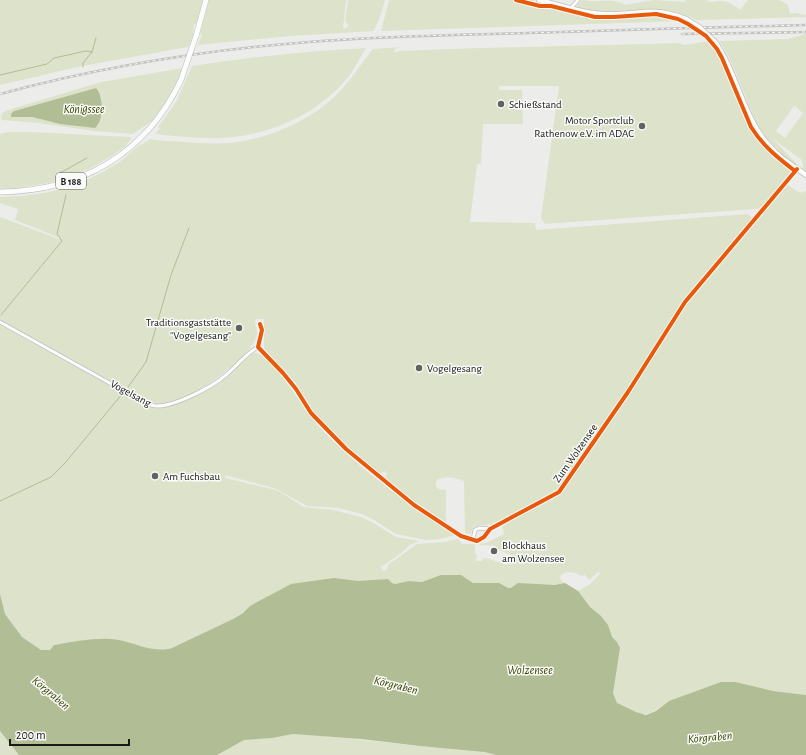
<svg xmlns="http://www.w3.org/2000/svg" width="806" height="755" font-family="'Alegreya Sans',sans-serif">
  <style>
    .green { fill: #dce3ca; fill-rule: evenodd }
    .water { fill: #b1bd94 }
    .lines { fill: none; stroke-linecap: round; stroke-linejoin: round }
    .stream { stroke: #b1bd94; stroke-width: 1 }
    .street-casing { stroke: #bebfbd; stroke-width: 4.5 }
    .secondary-casing { stroke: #bebfbd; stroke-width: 6 }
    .primary-casing { stroke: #bebfbd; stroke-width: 6 }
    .street { stroke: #fcfcfc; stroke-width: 3 }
    .secondary { stroke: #fcfcfc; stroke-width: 4.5 }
    .primary { stroke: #fcfcfc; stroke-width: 5 }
    .rail-casing { stroke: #c2c2c0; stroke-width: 2.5 }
    .rail { stroke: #fafbf8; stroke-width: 1; stroke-dasharray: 3; stroke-linecap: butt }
    .secondary-bridge-casing { stroke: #bebfbd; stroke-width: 6; stroke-linecap: butt }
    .primary-bridge-casing { stroke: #bebfbd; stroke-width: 6; stroke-linecap: butt }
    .secondary-bridge { stroke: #fcfcfc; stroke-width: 4.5 }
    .primary-bridge { stroke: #fcfcfc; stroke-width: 5 }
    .cycleway-casing { stroke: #fafbf8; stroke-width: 6 }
    .cycleway { stroke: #e8590c; stroke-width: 4 }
    .poi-dot { fill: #626361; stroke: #fafbf8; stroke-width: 1.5 }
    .labels { text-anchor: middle; stroke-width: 3; stroke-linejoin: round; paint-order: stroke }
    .shield { fill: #fafbf8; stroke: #5b5c5a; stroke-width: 1 }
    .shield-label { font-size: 10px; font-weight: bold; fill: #171817 }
    .poi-label { font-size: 11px; fill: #171817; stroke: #fafbf8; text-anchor: start }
    .street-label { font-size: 11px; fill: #171817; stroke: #fafbf8 }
    .water-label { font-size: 12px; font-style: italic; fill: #374500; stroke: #fafbf8 }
  </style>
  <rect width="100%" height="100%" fill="#ecedeb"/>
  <g class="green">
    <path d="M0,0H203L197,22L194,25L193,37L188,47L82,66L0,85Z"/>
    <path d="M209,0H346L343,28L344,29L349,26L345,21L348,0H385L381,14L374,31L290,36L198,45L202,35L200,34Z"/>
    <path d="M389,0H533V4L536,1L579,12V14C587,16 595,18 604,18C633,19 651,10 681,21L381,31Z"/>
    <path d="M582,0C587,0 594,2 599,1C609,0 616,0 625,5L655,0L684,2L686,0H707L710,2C724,0 729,1 740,10L748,0H778L782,1L788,5L790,14L795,13L806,15V17L696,20C681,13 671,9 654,9C634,8 593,18 576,6Z"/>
    <path d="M806,34V173L803,171L802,160L773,139L797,164L796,165C786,157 774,149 766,138C746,109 740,71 719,41L788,39ZM794,106L803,113L785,138L776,131Z"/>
    <path d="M709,41L723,64L751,128C763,148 774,156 791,170L788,176L762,208L755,209L545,224L541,218L559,86H499V90H522L523,124H483L481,163L477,165L470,222L535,223L536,230L748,214L752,218L751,220L684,303L626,393L559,491L493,524L475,526L472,529L471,534L465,533L464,481C455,478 444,475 436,481V486L439,489L446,490V522L416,503L385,478L387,474L385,471L380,474L376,472L347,448L324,425L309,406L294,381L265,350L264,347V319H257L255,321C255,327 259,333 256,338C245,363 184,406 157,405C146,405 135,395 127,390L0,320V217L59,239L60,238L15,220L18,209L0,203V197C43,196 79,188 116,164C125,159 132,150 140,145C144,143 147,142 150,139C161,141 173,141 184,142C199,143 214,144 230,143C264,140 307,122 332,99C349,84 359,66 373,49L400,47L395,49L394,53L399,51C492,47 586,46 680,43L684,45Z"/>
    <path d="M366,48C361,56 357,64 352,72C321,114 270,136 219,138C198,139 176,136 155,134L160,128L158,127L176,102L192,66C250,57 308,51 366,48Z"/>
    <path d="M183,68L176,85L161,109L152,121L133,134L94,131L38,123L2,120L1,118L2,114L5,111L101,82ZM96,88C107,100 100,116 95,128L52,122L32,117H22L14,111Z"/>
    <path d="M7,132C34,131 61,134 88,135C102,136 117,136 131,137V139L126,145H127C86,176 51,186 0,189V134Z"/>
    <path d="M786,184L800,193L806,191V695L773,691L669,701C644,719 644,717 617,703L613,693L614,680L599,624L576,590L578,591L590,584L601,573L598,572L589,580L585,575L581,576C572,571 566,570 559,577L564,583L560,588L527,590L429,580L423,582L409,581L395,584L392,583L388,579H383L377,586L248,609L233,619L172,648L162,650L145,648L119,641L86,643H72L54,645L50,650H41L22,637L5,614L0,594V324L140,402L157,408L178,403L212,388L220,383L248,355L252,353H257L265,357L280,373L307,412L319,427L335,443L365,470L414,508L456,535L440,539L426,540L396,534L374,520L362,514L338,508L307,506L274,488L228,476H225V478L272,489L280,492L304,507L333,510L361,517L372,522L396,537L419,541L410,545L401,553L381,567L382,570L384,571L387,569L388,565L417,544L444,542L458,539L462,544H475V553L477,554L476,561H482L483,558L489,559L507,565L508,561L513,563L515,557L494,548V546L479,545V544L488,542L504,534L502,525L503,523L561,493L630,391L686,304Z"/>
    <path d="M0,731L19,755H0Z"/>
    <path d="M293,734C336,736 378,742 421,746C444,748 475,747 496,755H217L244,740L272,738Z"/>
  </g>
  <g class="water">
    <path d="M96,88C104,96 104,121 95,128L60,124L32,117H11V114L14,111Z"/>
    <path d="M441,575H461L473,583H499L508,588H511L518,583L555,585L565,583L578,591L590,607L601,616L608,625L612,637L617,642L620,648L613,693L617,703L636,712L646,715L656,711L669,701L721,682H735L773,691L806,695V755H496L485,752L420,746L361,739L293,734L272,738L244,740L217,755H19L0,731V594L5,614L22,637L41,650H50L54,645C73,642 92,638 111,639C132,640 149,654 172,648L233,619L243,613L250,606L291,584L334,578L358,581L388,579L392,583L395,584L409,581L422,582Z"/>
  </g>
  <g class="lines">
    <g class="stream">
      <path d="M83,67V63L92,52L96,38"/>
      <path d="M0,75L47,64L54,58L86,51L92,52"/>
      <path d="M60,173L87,158"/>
      <path d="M1,315L62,241L57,234L66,195"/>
      <path d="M128,387L146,362L171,275L189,228"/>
      <path d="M0,501L51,477L65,463L123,393"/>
    </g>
    <defs>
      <g id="street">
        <path d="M571,8L578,0"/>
        <path d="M0,322L142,401C146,403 151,406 156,406C174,407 212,387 226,375C237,366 245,354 258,347"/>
        <path d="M260,324L262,330L258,347L283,373L296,389L311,413L346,449L414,505L461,536L477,541L484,537L490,529L559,492L628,392L685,302L797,169"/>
        <path d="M473,539L475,530L479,528L490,529"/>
      </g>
      <g id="secondary">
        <path d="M539,0C560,5 582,13 603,14C636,16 652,5 686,19"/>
        <path d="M715,42C736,71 743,115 766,142C777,156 792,165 806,175"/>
      </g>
      <g id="primary">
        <path d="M196,36L206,0"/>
        <path d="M0,192C81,191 146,154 181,80"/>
      </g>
    </defs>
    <use href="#street" class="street-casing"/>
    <use href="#secondary" class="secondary-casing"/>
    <use href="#primary" class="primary-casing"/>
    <use href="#street" class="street"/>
    <use href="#secondary" class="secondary"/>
    <use href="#primary" class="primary"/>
    <defs>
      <g id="rail">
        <path d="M682,34L806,32"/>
        <path d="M0,94C101,67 205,50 309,42C382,36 456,35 529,33C621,30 714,27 806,25"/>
      </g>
    </defs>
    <use href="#rail" class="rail-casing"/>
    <use href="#rail" class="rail"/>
    <defs>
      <path id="secondary-bridge" d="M686,19L699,27L715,42"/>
      <path id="primary-bridge" d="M181,80L196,36"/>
    </defs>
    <use href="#secondary-bridge" class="secondary-bridge-casing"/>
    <use href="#primary-bridge" class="primary-bridge-casing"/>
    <use href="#secondary-bridge" class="secondary-bridge"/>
    <use href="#primary-bridge" class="primary-bridge"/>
    <defs>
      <g id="cycleway">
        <path d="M516,0L540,6H551L595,17H614L656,14L678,19L688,24L706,36L717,49L722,58L751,127C763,146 778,158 795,171"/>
        <path d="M260,324L262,330L258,347L283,373L296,389L311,413L346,449L414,505L461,536L477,541L484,537L490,529L559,492L628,392L685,302L797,169"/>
      </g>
    </defs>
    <use href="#cycleway" class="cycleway-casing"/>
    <use href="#cycleway" class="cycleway"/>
  </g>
  <g class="poi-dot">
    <circle cx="501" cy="104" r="4"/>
    <circle cx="642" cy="126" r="4"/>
    <circle cx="239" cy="328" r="4"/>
    <circle cx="419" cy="368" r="4"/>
    <circle cx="155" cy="476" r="4"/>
    <circle cx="494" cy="551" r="4"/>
  </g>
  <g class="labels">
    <rect class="shield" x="56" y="173" width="30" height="16" rx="3"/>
    <g class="shield-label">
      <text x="71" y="185">B 188</text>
    </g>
    <g class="poi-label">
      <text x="509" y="108">Schießstand</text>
      <text x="634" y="124" text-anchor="end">Motor Sportclub<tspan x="634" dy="13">Rathenow e.V. im ADAC</tspan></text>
      <text x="231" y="326" text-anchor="end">Traditionsgaststätte<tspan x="231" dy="13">"Vogelgesang"</tspan></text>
      <text x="427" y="372">Vogelgesang</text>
      <text x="163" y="480">Am Fuchsbau</text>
      <text x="502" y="549">Blockhaus<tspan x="502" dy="13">am Wolzensee</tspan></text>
    </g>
    <g class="street-label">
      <text transform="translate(131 393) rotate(28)" y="4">Vogelsang</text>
      <text transform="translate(575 453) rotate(-55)" y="4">Zum Wolzensee</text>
    </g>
    <g class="water-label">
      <text x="84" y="113">Königssee</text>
      <text x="530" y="674">Wolzensee</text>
      <text transform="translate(396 685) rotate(14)" y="4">Körgraben</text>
      <text transform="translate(51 693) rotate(40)" y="4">Körgraben</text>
      <text transform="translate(710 737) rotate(-5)" y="4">Körgraben</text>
    </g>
  </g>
  <path d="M10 739v6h119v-6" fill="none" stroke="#171817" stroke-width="2"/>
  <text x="16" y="739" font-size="12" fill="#171817" stroke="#fafbf8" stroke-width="3" paint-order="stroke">200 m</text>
</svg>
